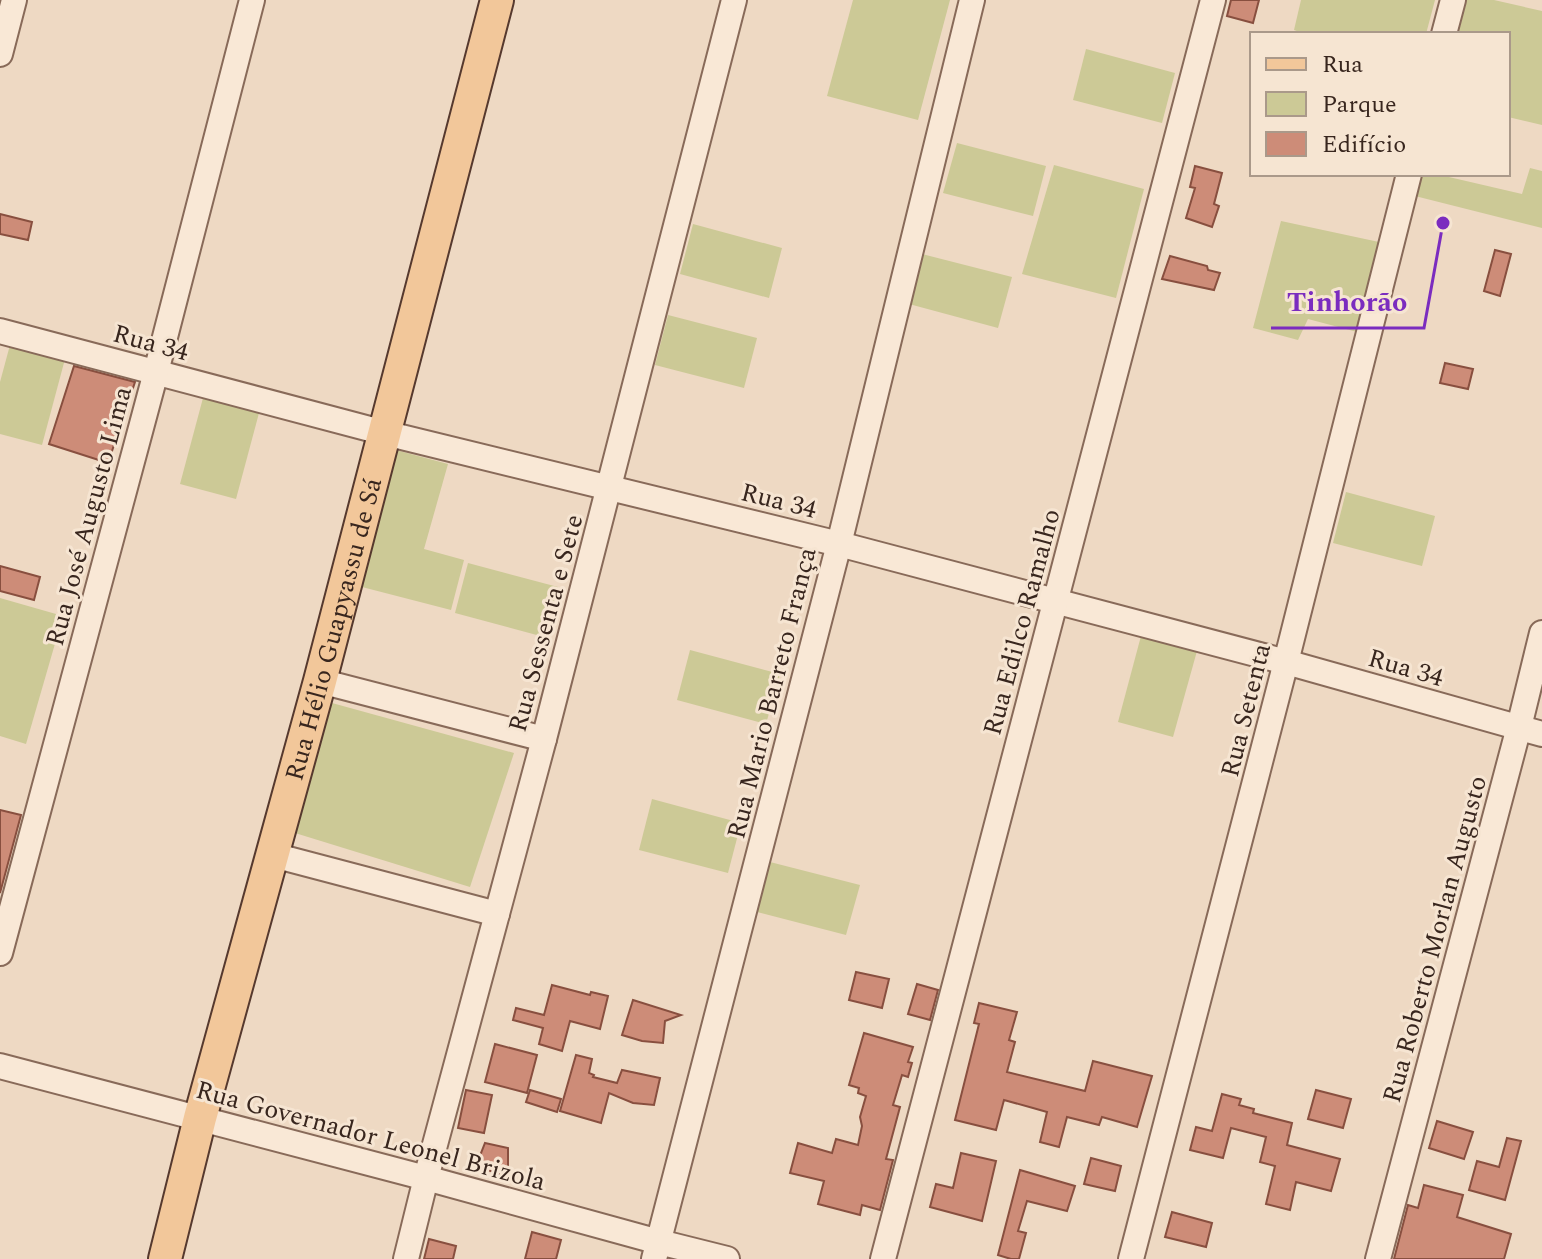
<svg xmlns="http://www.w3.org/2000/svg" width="1542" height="1259" font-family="Spectral,serif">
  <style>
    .green { fill: #ccc996 }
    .building { fill: #cd8c78; stroke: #884f3f; stroke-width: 2 }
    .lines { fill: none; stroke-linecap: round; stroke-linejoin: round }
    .minor-casing { stroke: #886a59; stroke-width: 28 }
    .major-casing { stroke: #56392e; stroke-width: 36 }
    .minor { stroke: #f9e8d6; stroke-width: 24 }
    .major { stroke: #f2c79a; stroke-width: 32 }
    .labels { text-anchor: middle; stroke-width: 6; stroke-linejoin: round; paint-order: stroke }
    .street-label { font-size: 26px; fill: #38261e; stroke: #f6e5d2 }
    .leader { fill: none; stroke: #7b2cbf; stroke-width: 3 }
    .callout-dot { fill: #7b2cbf; stroke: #f6e5d2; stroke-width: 3 }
    .callout-label { font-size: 28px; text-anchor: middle; font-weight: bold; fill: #7b2cbf; stroke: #f6e5d2; stroke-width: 6; stroke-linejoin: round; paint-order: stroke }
  </style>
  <rect width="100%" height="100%" fill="#eed9c3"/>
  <g class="green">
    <path d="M853,0H950L918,120L827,96Z"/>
    <path d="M1301,0H1435L1426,34H1305L1294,30Z"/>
    <path d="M1467,0H1494L1542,11V125L1508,117V34H1458Z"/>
    <path d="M1086,49L1175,73L1162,123L1073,100Z"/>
    <path d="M957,143L1046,166L1033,216L943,193Z"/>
    <path d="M1054,165L1144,189L1116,298L1022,274Z"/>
    <path d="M1530,168L1542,171V228L1411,195L1417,174H1436L1522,194Z"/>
    <path d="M1281,221L1379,242L1361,333L1308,319L1298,340L1253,328Z"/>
    <path d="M693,224L782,248L769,298L680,274Z"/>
    <path d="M922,254L1012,277L998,328L909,304Z"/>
    <path d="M668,315L757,338L744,388L655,365Z"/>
    <path d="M10,345L65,359L42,445L0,434V382Z"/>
    <path d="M203,398L259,413L236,499L180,484Z"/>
    <path d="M392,449L448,464L424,549L464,560L451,610L362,587L375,537L369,534Z"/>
    <path d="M1346,492L1435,516L1422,566L1333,543Z"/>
    <path d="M468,563L558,587L544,637L455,613Z"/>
    <path d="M0,598L63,616L26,744L0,736Z"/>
    <path d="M1141,636L1197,651L1173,737L1118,722Z"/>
    <path d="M690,650L780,674L766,724L677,700Z"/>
    <path d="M332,703L514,753L470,887L295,833Z"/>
    <path d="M652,799L741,823L728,873L639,850Z"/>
    <path d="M770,862L860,885L846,935L757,912Z"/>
  </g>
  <g class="building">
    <path d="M1231,0H1259L1253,23L1227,16Z"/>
    <path d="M1195,166L1222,173L1214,204L1219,206L1212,227L1186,218L1195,188L1190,187Z"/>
    <path d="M0,214L32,222L28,240L0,234Z"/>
    <path d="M1495,250L1511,254L1500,296L1484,291Z"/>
    <path d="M1170,256L1207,266L1208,270L1220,273L1214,290L1162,279Z"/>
    <path d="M1445,363L1473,369L1468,389L1440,383Z"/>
    <path d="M74,366L135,382L108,463L49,444Z"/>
    <path d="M0,566L40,577L34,600L0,591Z"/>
    <path d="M0,810L21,815L0,893Z"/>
    <path d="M856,972L889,979L882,1008L849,1000Z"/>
    <path d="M917,984L938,990L930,1020L908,1014Z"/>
    <path d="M552,985L590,995L591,992L608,996L600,1029L570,1021L562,1051L539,1044L543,1028L513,1020L516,1008L544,1015Z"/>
    <path d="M633,1000L681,1015L665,1021L663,1043L642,1041L622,1035Z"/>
    <path d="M979,1003L1017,1012L1009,1040L1015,1042L1007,1072L1085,1091L1093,1061L1152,1076L1137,1127L1102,1117L1099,1125L1067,1117L1059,1147L1040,1142L1047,1112L1033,1108L1004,1100L996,1130L955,1120L979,1024L974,1023Z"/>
    <path d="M864,1033L913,1047L908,1062L912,1063L908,1077L902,1075L893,1105L900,1107L886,1159L893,1160L880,1210L862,1205L860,1215L818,1204L824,1181L790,1173L798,1143L832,1153L836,1139L858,1145L862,1126L860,1117L866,1096L858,1093L859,1088L849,1085Z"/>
    <path d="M495,1044L537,1055L527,1093L485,1082Z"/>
    <path d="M576,1055L592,1059L589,1073L594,1075L593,1077L617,1083L622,1070L660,1078L654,1105L633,1103L609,1093L601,1123L560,1111Z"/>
    <path d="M466,1090L492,1095L484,1133L458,1128Z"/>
    <path d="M530,1090L561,1099L557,1112L526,1102Z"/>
    <path d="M1316,1090L1351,1099L1343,1128L1308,1119Z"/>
    <path d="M1222,1094L1241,1099L1239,1105L1254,1109L1253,1113L1292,1123L1287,1145L1340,1159L1331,1191L1296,1182L1290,1210L1266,1204L1275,1166L1260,1162L1266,1137L1231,1128L1223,1158L1190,1150L1196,1127L1212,1131Z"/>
    <path d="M1437,1121L1473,1132L1464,1159L1429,1148Z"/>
    <path d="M1507,1138L1521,1141L1505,1200L1469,1190L1477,1161L1499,1167Z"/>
    <path d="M485,1143L508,1148V1177L476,1166Z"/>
    <path d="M961,1153L996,1161L982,1221L930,1207L936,1184L953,1188Z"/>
    <path d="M1091,1158L1121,1166L1115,1191L1084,1184Z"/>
    <path d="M1020,1170L1075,1186L1067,1211L1027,1201L1018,1231L1026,1233L1019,1259H1011L998,1255Z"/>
    <path d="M1424,1185L1463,1195L1457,1217L1511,1234L1504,1259H1394L1408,1205L1418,1208Z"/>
    <path d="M1172,1212L1212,1223L1206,1247L1165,1237Z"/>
    <path d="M532,1232L561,1240L556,1259H525Z"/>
    <path d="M429,1239L456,1246L453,1259H424Z"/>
  </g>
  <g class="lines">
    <defs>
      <g id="minor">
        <path d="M1444,34L1453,0"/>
        <path d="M0,54L14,0"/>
        <path d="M0,331L385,433L839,544L1286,662L1542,734"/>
        <path d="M320,681L544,739"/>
        <path d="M273,855L497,914"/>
        <path d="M0,953L156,372L252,0"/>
        <path d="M0,1066L426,1178L659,1242L727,1259"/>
        <path d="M406,1259L426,1178L544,739L734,0"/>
        <path d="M654,1259L839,544L972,0"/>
        <path d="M883,1259L1213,0"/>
        <path d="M1131,1259L1286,662L1409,174"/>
        <path d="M1378,1259L1519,727L1542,633"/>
      </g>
      <g id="major">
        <path id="s1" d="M165,1259L200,1118L320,681L497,0"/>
      </g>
    </defs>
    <use href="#minor" class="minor-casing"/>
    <use href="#major" class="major-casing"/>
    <use href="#minor" class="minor"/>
    <use href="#major" class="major"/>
  </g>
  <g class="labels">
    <g class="street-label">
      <text transform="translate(151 342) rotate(15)" y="9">Rua 34</text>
      <text transform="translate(779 500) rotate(14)" y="9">Rua 34</text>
      <text transform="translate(88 516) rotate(-75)" y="9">Rua José Augusto Lima</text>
      <text transform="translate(1021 622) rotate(-75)" y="9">Rua Edilco Ramalho</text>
      <text transform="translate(545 623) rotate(-75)" y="9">Rua Sessenta e Sete</text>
      <text dy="9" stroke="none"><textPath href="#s1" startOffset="652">Rua Hélio Guapyassu de Sá</textPath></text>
      <text transform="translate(1406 667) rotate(16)" y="9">Rua 34</text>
      <text transform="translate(771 693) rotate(-76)" y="9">Rua Mario Barreto França</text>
      <text transform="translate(1245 710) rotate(-76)" y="9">Rua Setenta</text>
      <text transform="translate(1434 939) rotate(-75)" y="9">Rua Roberto Morlan Augusto</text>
      <text transform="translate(371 1135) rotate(15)" y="9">Rua Governador Leonel Brizola</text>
    </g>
  </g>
  <path class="leader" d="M1443 223L1424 328H1271"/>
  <circle class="callout-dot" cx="1443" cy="223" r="8"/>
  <g class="callout-label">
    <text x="1347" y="311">Tinhorão</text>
  </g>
  <rect x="1250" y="32" width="260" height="144" fill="#f6e5d2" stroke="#aa998a" stroke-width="2"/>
  <rect x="1266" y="58" width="40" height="12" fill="#f2c79a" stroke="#aa998a" stroke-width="2"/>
  <text x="1322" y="72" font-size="24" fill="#38261e">Rua</text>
  <rect x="1266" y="92" width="40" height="24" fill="#ccc996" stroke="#aa998a" stroke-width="2"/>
  <text x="1322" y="112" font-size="24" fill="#38261e">Parque</text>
  <rect x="1266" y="132" width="40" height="24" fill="#cd8c78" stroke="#aa998a" stroke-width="2"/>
  <text x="1322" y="152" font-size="24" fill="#38261e">Edifício</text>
</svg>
